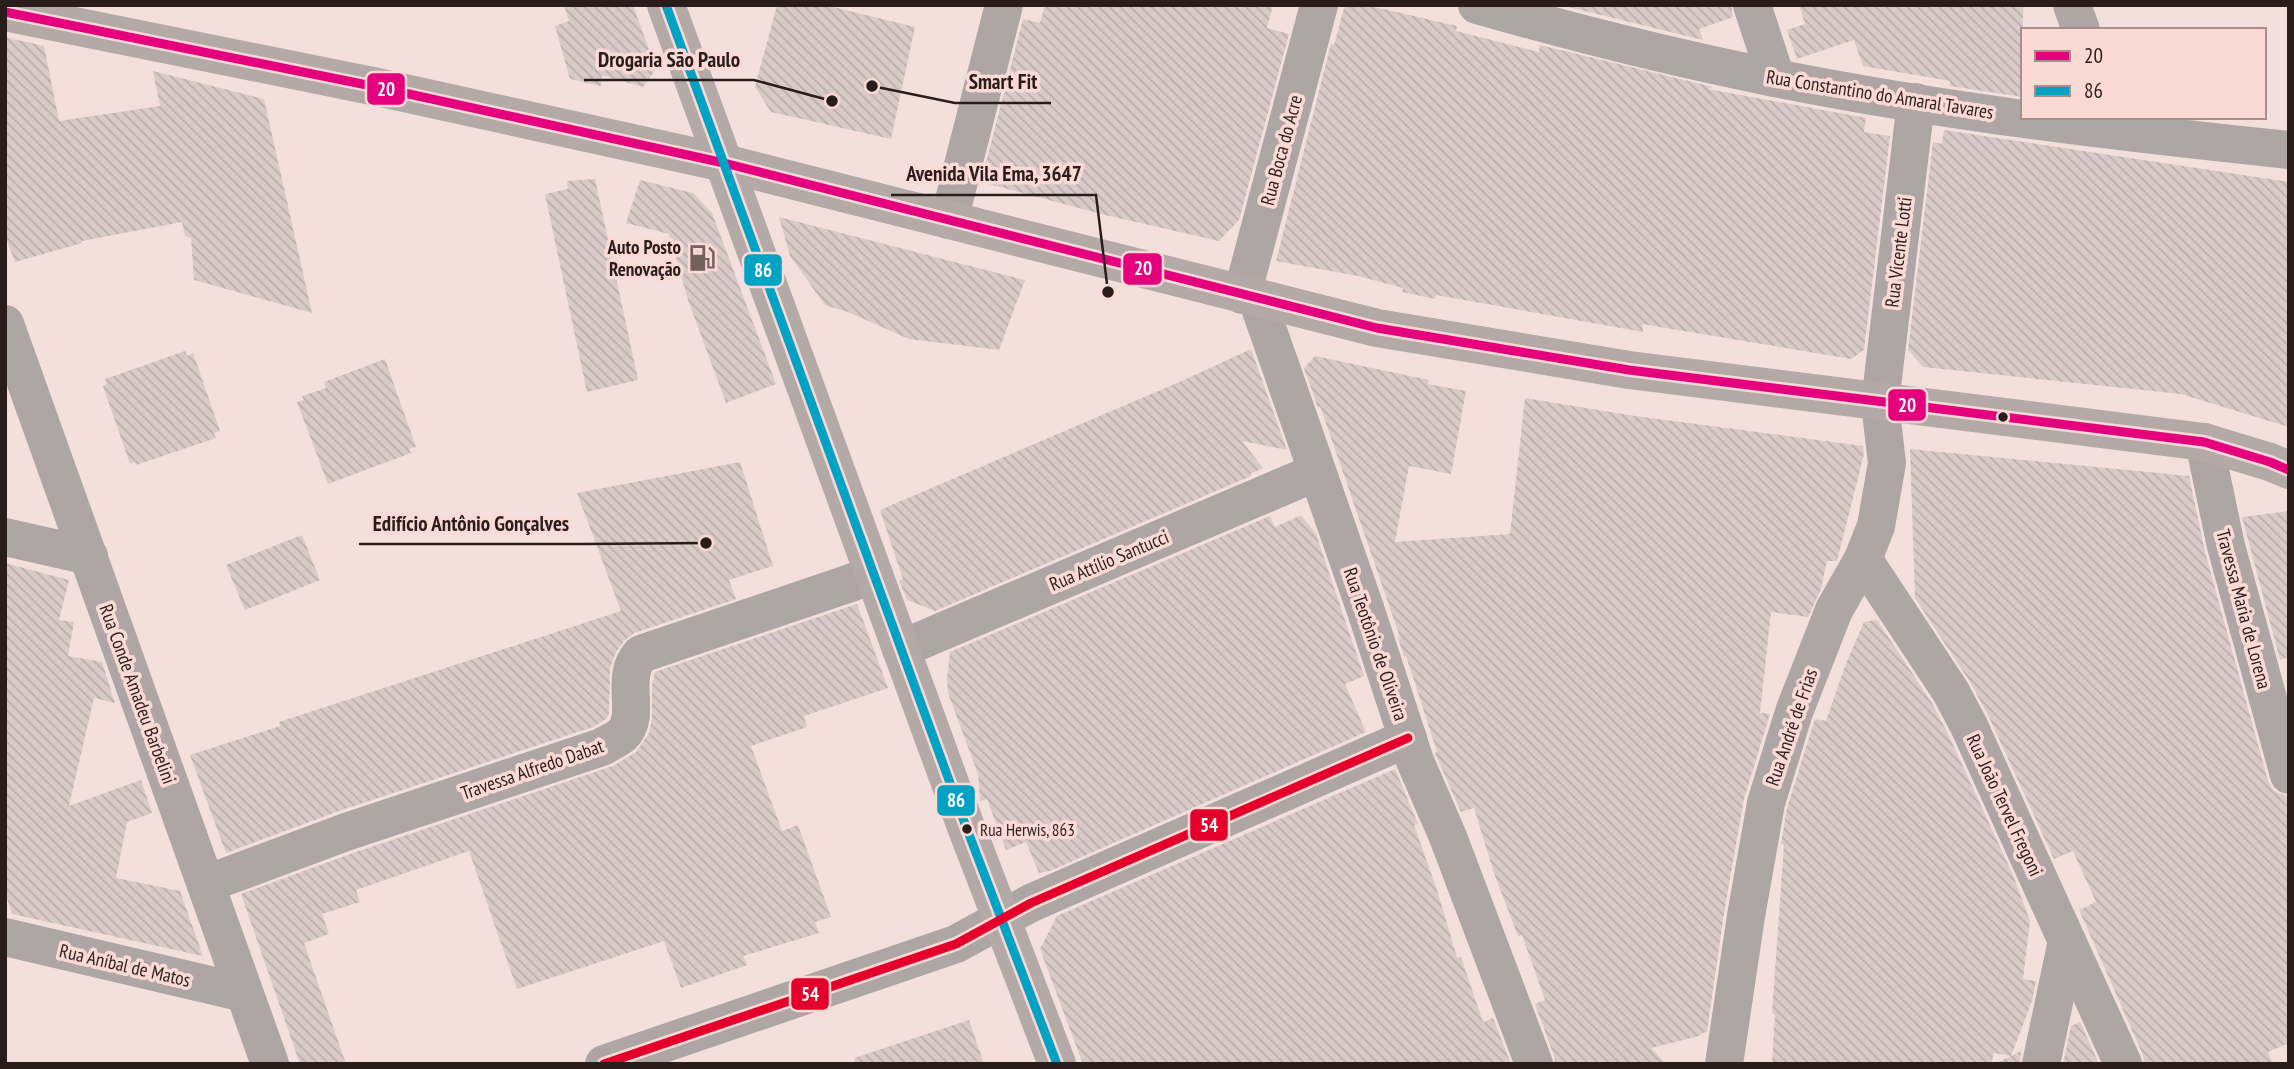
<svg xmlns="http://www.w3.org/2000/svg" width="2294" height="1069" font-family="'PT Sans Narrow',sans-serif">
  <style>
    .building { fill: url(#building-back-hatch) }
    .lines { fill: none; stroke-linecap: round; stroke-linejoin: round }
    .minor { stroke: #ada6a5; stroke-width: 38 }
    .major { stroke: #b3a9a6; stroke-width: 38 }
    .bus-1-casing { stroke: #fbdad5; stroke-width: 14 }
    .bus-2-casing { stroke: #fbdad5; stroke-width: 14 }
    .bus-3-casing { stroke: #fbdad5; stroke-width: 14 }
    .bus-1 { stroke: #e5007d; stroke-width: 9 }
    .bus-2 { stroke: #02a2c5; stroke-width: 9 }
    .bus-3 { stroke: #e4002b; stroke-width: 9 }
    .bus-dot { fill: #291d1b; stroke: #fbdad5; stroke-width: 2.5 }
    .labels { text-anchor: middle; stroke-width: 7; stroke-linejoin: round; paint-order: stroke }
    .bus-label { font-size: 17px; fill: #291d1b; stroke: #fbdad5; text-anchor: start }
    .street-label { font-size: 19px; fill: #291d1b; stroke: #fbdad5 }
    .poi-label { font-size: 19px; font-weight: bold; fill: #291d1b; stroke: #fbdad5; text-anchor: end }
    .leader { fill: none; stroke: #291d1b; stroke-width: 2.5 }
    .callout-dot { fill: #291d1b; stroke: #fbdad5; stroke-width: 2.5 }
    .callout-label { font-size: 21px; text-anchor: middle; font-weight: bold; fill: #291d1b; stroke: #fbdad5; stroke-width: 7; stroke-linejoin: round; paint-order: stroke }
    .line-badge { stroke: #fbdad5; stroke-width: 2.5 }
    .badge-label { font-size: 19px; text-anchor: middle; font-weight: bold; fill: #fff }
  </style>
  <defs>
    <pattern id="building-back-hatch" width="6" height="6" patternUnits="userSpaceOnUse" patternTransform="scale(1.75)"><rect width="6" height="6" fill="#d9cac8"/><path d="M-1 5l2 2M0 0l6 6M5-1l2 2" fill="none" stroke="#baadab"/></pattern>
  </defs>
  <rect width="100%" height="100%" fill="#f3e0dd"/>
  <g class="building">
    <path d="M564,5H633L656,69L643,87L602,75L601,86L570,79L555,26L569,21Z"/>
    <path d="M777,5H825L915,27L891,139L771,112L755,87Z"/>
    <path d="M1045,5H1273L1267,28L1289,34L1239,220L1219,241L1105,215L981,182L1023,19L1040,23Z"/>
    <path d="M1345,5H1366L1457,26L1456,31L1539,52L1540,45L1713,87L1708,89L1866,118L1864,132L1890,136L1864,350L1851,359L1642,324L1643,332L1436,295L1435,299L1402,292L1403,288L1358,276L1276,261L1331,44L1334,45Z"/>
    <path d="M1560,5H1731L1733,17L1699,29L1703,40Z"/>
    <path d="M1799,5H2023V97L1950,86V81L1863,66L1854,40L1797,59L1787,30L1805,24Z"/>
    <path d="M5,37L44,46L59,121L160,106L153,71L264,99L312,313L194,280L191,238L185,236L182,222L82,241V243L15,262L5,236Z"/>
    <path d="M1944,130L2289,182V427L2181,394L1923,367L1908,350L1933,142L1942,144Z"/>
    <path d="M595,179L638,380L587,392L545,194L568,189L567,181Z"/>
    <path d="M640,180L693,193L712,213L776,384L726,403L689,303L669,234L626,223Z"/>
    <path d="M779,217L1025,280L999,350L909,339L848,312L825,305L790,256Z"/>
    <path d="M1251,349L1287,450L1242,441L1263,468L1250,474L1251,476L935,611L907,600L899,580L903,579L880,510L1184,380Z"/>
    <path d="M185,351L187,356L193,353L220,431L214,433L216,438L136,465L135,462L130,464L103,386L107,384L105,379Z"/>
    <path d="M1315,356L1429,380L1428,384L1466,391L1451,474L1409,466L1395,542L1510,534L1525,398L1635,416L1863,446L1864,454L1837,561H1827L1821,589L1808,617L1771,612L1760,713L1770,714L1744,799L1724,913L1707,1031L1699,1036L1651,1048L1666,1064H1555L1554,1056L1535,1004L1545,1000L1522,935L1518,936L1494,873L1474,808L1461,812L1435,753L1437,752L1411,671L1406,656L1404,657L1397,635L1401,640L1320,406L1318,408L1304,368Z"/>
    <path d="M385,359L416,447L409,449L411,453L328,484L297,402L304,400L302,396L326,388L324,382Z"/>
    <path d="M1910,449L2189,476L2205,552L2268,781L2274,791L2286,796L2289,806V1043L2268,1052L2273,1064H2144L2143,1055L2079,910L2096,902L2073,851L2054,859L1989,717L1970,682L1915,598Z"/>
    <path d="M740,462L773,566L729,580L736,599L634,633L624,641L616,652L610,668L609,714L606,719L593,727L339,811L226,853L190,755L280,726L279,722L621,611L577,493Z"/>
    <path d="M2289,511V657L2280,660L2242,517Z"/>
    <path d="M1301,515L1316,534L1364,676L1345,684L1366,732L1050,871L1039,873L1026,842L1006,850L987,799L980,801L978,774L948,693L947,679L950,652L1270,516L1275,527Z"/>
    <path d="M302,535L320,580L245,610L226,565Z"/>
    <path d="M5,563L69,580L59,620L74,622L68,656L102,662L115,703L94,698L69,806L141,780L152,813L127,822L116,878L180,891L203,956L12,914L5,892Z"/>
    <path d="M857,604L888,688L804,716L807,727L751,746L782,831L798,825L831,917L815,922L819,933L743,956L747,965L681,988L664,941L517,989L469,851L356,890L360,902L322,914L329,934L304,943L346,1064H300L241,894L353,853L613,766L636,752L649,733L652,719V685L655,672Z"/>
    <path d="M1877,620L1932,703L1949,736L2013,875L2030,921L2023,979L2036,981L2032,1001L2011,1056L2021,1051L2020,1064H1995L2011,1056L1994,1053L1991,1064H1772L1775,1014L1772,1013L1784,845L1781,844L1787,808L1815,719L1826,721L1845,666L1864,622Z"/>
    <path d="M1395,769L1418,824L1414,825L1438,893L1457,958L1461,957L1483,1022L1493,1018L1511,1064H1083L1040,949L1057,916Z"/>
    <path d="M969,1020L984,1064H855L854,1058Z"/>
    <path d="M2080,1022L2099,1064H2063L2071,1026Z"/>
  </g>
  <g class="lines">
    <g class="minor">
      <path d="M1477,5C1575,33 1674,58 1775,78C1944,112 2117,132 2289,150"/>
      <path d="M1752,5L1776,78"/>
      <path d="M2072,5L2081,30"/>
      <path d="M949,220L1004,5"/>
      <path d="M1242,295L1319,5"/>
      <path d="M1257,299L1365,608L1415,761L1448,837L1534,1064"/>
      <path d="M5,324L270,1064"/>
      <path d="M2204,442L2226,546L2289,775"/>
      <path d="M5,537L89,556"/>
      <path d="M1863,559L1951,692L1969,726L2123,1064"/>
      <path d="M901,649L1317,472"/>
      <path d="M206,884L346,832L602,747C608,743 616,740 622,735C643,715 618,678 641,654L874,575"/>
      <path d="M5,937L244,993"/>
      <path d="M604,1064L956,944L1031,903L1408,738"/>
      <path d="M1724,1064L1746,916L1766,803L1794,712L1834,610L1863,559L1876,526L1887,463L1880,403L1916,102"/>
      <path d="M2041,1064L2067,941"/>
    </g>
    <g class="major">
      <path d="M666,5L965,824L1057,1064"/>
      <path d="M5,12L377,87L724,163L1377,328L1629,370L2204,442L2270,462L2289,470"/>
    </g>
    <defs>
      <path id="bus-1" d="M5,12L377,87L724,163L1377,328L1629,370L2204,442L2270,462L2289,470"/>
      <path id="bus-2" d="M666,5L965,824L1057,1064"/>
      <path id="bus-3" d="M604,1064L956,944L1031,903L1408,738"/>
    </defs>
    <use href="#bus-1" class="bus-1-casing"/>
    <use href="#bus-2" class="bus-2-casing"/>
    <use href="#bus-3" class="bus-3-casing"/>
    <use href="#bus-1" class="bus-1"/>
    <use href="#bus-2" class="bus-2"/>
    <use href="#bus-3" class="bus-3"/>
  </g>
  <defs>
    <symbol id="fuel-bare" viewBox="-9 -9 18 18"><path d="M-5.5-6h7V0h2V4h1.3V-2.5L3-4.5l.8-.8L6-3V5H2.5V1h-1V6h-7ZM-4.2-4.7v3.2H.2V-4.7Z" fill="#70615f" stroke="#fbdad5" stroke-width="2.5" paint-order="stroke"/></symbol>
  </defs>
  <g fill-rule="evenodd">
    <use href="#fuel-bare" x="683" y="239" width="38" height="38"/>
  </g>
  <g class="bus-dot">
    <circle cx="2003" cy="417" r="6"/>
    <circle cx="967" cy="829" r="6"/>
  </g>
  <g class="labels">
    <g class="bus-label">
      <text x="980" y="836">Rua Herwis, 863</text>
    </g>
    <g class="street-label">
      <text transform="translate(1880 94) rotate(9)" y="7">Rua Constantino do Amaral Tavares</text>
      <text transform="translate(1281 150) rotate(-75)" y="7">Rua Boca do Acre</text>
      <text transform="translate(1898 252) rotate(-83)" y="7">Rua Vicente Lotti</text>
      <text transform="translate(1109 560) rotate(-23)" y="7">Rua Attílio Santucci</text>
      <text transform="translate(2244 609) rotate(75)" y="7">Travessa Maria de Lorena</text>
      <text transform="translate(1376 644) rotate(71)" y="7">Rua Teotônio de Oliveira</text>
      <text transform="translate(138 694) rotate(70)" y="7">Rua Conde Amadeu Barbelini</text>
      <text transform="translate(1791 727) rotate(-71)" y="7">Rua André de Frias</text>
      <text transform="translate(532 769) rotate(-19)" y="7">Travessa Alfredo Dabat</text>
      <text transform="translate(2005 805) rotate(65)" y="7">Rua João Tervel Fregoni</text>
      <text transform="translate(125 965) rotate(13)" y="7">Rua Aníbal de Matos</text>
    </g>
    <g class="poi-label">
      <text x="681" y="254">Auto Posto<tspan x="681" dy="22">Renovação</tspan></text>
    </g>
  </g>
  <path class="leader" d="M832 101L754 80H584M872 86L955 103H1051M1108 292L1096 195H891M706 543L584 544H359"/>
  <g class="callout-dot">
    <circle cx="832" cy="101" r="7"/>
    <circle cx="872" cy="86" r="7"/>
    <circle cx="1108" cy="292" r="7"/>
    <circle cx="706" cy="543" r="7"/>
  </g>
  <g class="callout-label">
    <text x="669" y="67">Drogaria São Paulo</text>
    <text x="1003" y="89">Smart Fit</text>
    <text x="994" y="181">Avenida Vila Ema, 3647</text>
    <text x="471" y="531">Edifício Antônio Gonçalves</text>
  </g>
  <g class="line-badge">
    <rect x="366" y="72" width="40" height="34" rx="7" fill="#e5007d"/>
    <rect x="1122" y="252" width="41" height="34" rx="7" fill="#e5007d"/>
    <rect x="743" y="253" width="40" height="34" rx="7" fill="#02a2c5"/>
    <rect x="1887" y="388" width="40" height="34" rx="7" fill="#e5007d"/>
    <rect x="936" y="784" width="40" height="33" rx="7" fill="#02a2c5"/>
    <rect x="1189" y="808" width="40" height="34" rx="7" fill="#e4002b"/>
    <rect x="790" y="977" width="40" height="34" rx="7" fill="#e4002b"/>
  </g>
  <g class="badge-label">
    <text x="386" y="96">20</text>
    <text x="1143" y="275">20</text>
    <text x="763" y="277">86</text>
    <text x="1907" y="412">20</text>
    <text x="956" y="807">86</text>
    <text x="1209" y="832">54</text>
    <text x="810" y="1001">54</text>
  </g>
  <rect width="2294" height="1069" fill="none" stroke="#291d1b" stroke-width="14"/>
  <rect x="2021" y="28" width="245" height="91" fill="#fbdad5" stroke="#a78e8b" stroke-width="2"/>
  <rect x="2035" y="51" width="35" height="10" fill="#e5007d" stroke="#a78e8b" stroke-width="2"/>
  <text x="2084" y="63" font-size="21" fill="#291d1b">20</text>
  <rect x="2035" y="86" width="35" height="10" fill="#02a2c5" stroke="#a78e8b" stroke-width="2"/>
  <text x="2084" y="98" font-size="21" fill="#291d1b">86</text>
</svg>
